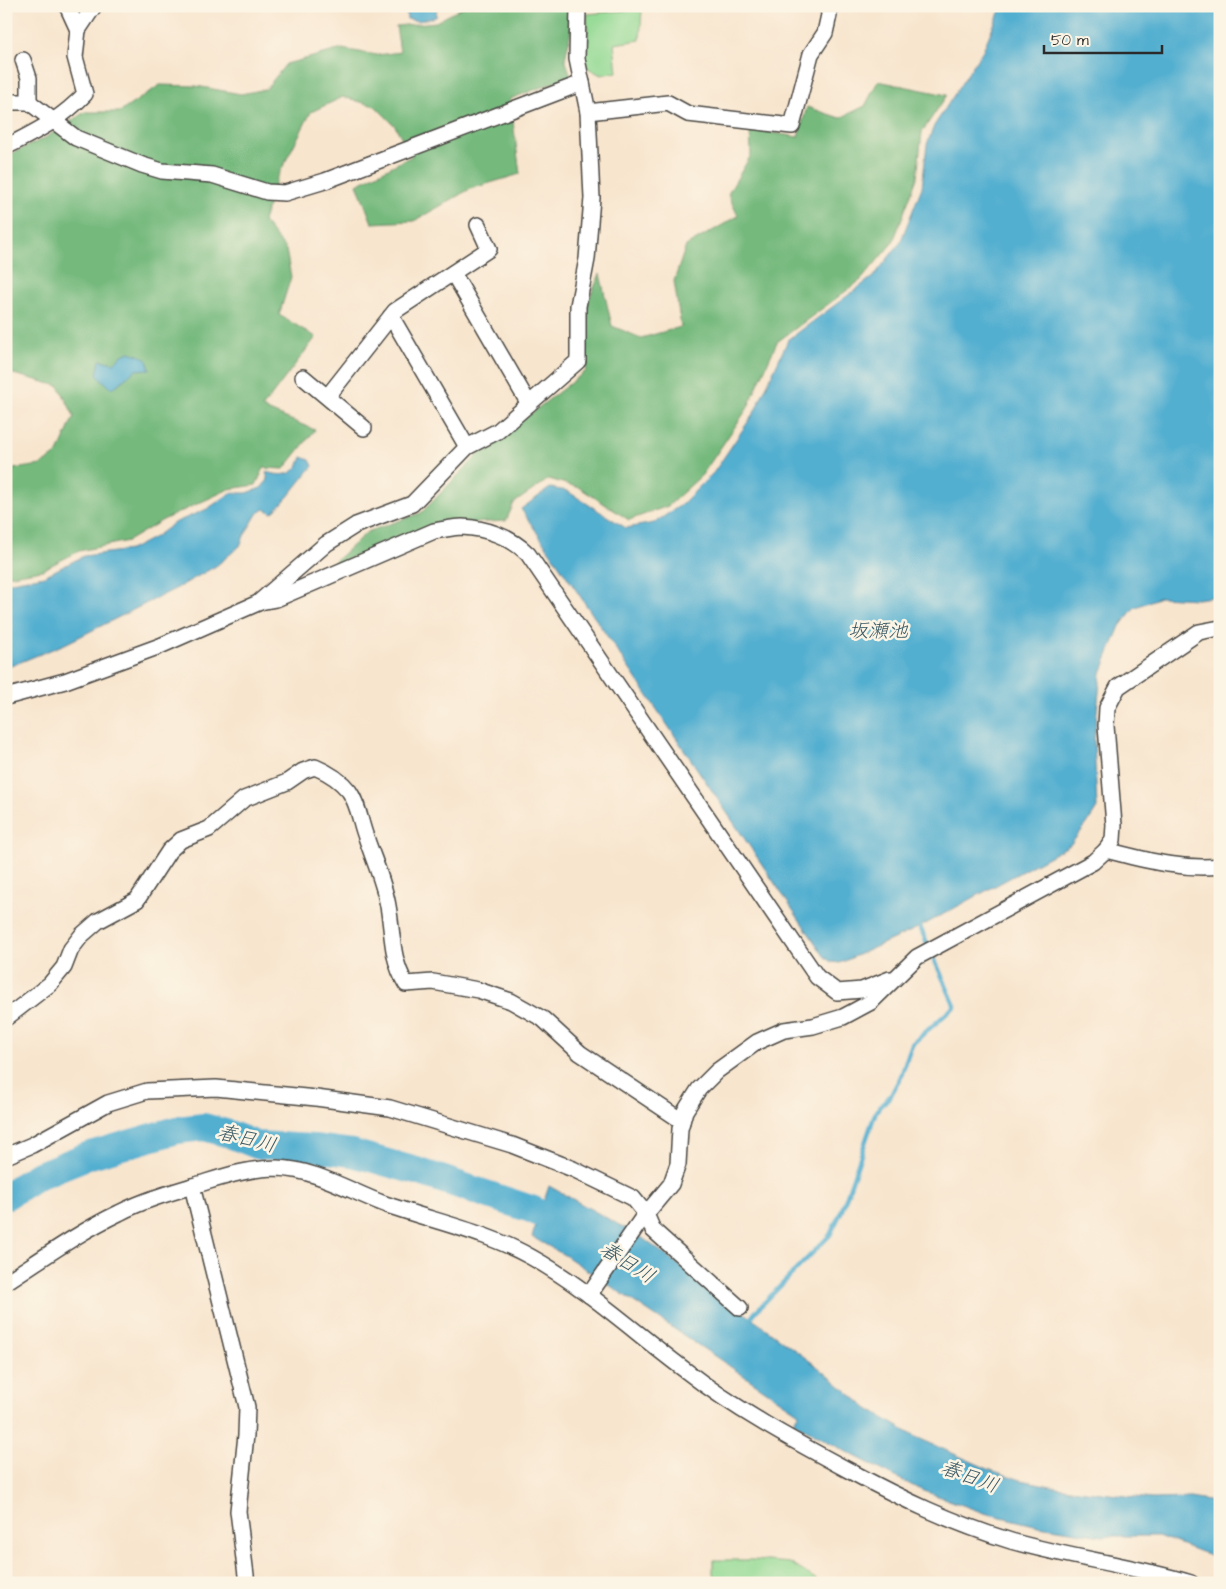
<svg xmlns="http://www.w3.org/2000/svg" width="1226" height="1589" font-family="'Architects Daughter','Klee One',sans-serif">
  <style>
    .green { fill: #92d993; stroke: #5e825f }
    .forest { fill: #75b97d; stroke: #507254 }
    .water { fill: #52afd0; stroke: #3e6d7e }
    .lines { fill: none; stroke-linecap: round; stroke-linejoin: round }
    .stream { stroke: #52afd0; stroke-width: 4.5 }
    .river { stroke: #52afd0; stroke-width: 28 }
    .street-casing { stroke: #4a4743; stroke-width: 18 }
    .street { stroke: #fff; stroke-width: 15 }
    .labels { text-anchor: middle; stroke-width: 5; stroke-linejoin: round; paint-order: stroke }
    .water-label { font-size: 20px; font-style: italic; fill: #395965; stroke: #fcf5e5 }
  </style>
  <rect width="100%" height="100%" fill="#fcf5e5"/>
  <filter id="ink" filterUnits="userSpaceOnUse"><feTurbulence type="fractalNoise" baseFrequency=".02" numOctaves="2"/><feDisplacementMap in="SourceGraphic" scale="10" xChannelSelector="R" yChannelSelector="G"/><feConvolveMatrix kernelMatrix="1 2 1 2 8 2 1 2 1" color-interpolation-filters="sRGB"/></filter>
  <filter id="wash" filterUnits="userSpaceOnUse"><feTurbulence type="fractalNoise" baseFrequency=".0096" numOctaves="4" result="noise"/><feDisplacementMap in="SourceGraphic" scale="20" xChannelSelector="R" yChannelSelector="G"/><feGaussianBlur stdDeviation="1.12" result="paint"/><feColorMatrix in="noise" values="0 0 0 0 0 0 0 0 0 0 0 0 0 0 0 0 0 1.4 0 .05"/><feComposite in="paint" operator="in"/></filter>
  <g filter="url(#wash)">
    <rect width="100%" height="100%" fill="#f8e5ce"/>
    <g class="green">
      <path d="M642,9L640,40L614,44L617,72L601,75L584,66L588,41L587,14Z"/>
      <path d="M713,1560H754L790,1563L817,1580L816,1583H716L713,1573Z"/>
    </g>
    <g class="forest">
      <path d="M465,6H570L571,31L565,59L571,76L510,99L520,174L470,189L414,221L372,223L357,184L412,156L395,126L375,106L343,97L311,112L277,178L263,221L286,250L291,277L279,315L316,337L262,408L315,430L284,469L264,468L256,485L229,489L163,520L128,541L79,551L42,570L6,576V470L41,465L58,453L74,416L59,386L6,372V156L45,138L85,112H120L160,85L196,86L241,94L266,89L286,64L342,49L377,55L400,52L396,26L436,22Z"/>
      <path d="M878,81L947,95L922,132L917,178L893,242L861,280L777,342L747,409L702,475L668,506L629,520L580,488L549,479L514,503L506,521L437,525L330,566L367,532L421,513L482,451L586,371L588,301L600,274L612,326L641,338L681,327L674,281L686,246L738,216L728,194L751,155L750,129L798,137L807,107L840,118L865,106Z"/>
    </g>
    <g class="water">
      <path d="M406,6H437L436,17L418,21L407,19Z"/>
      <path d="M1002,6H1220V596L1197,599L1160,597L1134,608L1120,626L1101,673L1094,740L1097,808L1087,824L1070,845L920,927L840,963L831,962L824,956L521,509L550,488L567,491L626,528L654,523L681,505L714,472L754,413L788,340L874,276L900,243L922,187L927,144L934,126L983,50Z"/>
      <path d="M130,352L146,358L150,369L136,370L112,389L97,375L100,360L114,363L122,355Z"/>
      <path d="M302,457L310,460L313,466C299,482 288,499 272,513L265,509L257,514L244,536L240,546L216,566L177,588L65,644L6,668V583L44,576L84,556L130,550L155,537L174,523L207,509L231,493H247L261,488L268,480L266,472C283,477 296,476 302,457Z"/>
      <path d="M549,1186L641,1237L818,1367L868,1409L916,1437L988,1469L1021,1480L1056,1487L1109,1494L1152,1499L1190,1498L1220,1503V1559L1158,1536H1102L1039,1526L984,1513L919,1489L843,1450L793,1422L799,1413L566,1256L532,1237Z"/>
    </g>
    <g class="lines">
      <path class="stream" d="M748,1322L756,1311L830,1235L842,1210L876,1111L891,1095L901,1076L912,1044L955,1006L920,927"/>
      <path class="river" d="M6,1196L37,1176L87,1156L177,1130L204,1127L229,1134L257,1145L314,1148L352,1153L420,1172L531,1209L574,1229"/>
    </g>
  </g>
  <g filter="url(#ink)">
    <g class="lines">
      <defs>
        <g id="street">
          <path d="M67,6L78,30"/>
          <path d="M23,60L29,78V102"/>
          <path d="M6,102H29L76,138L142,165L162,171L212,175L267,192L285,193L325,181L582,83"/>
          <path d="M588,112L668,103L688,114L792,126L811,54L825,33L829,15L828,6"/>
          <path d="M6,147C38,130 59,121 85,94L75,57L78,30L94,6"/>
          <path d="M453,273L529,404"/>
          <path d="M391,316L467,447"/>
          <path d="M303,377L364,428"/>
          <path d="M328,396L395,311L489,249L478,225"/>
          <path d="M260,602L276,599L434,531C443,530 453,527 462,527C486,528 511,537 528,554L817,977L837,992L862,990L890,979"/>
          <path d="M6,697L65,681L160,646L258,603L326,544L356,525L412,504L467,447L498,431L578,361V306L587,259L592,198L588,112L577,59L578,6"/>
          <path d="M1106,850C1145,860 1179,870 1220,866"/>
          <path d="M6,1018L50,984L64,967L71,949L82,935L98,921L137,900L169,851L181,840L209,829L244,799L287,782L303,771L315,767C327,772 341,781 349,791C359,805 360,822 366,837C374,861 384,882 388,906C393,933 391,960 406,984L433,982L478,990L511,1001L543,1019L580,1053L682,1121"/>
          <path d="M6,1156L32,1145L108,1103L147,1091L216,1088L316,1098L390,1108L512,1145L573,1169L633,1198L646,1214L653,1230L740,1308"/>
          <path d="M192,1186L247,1407L246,1435L238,1511L247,1583"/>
          <path d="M6,1282C43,1258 79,1232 119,1213C146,1199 176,1191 206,1182C229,1175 252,1168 277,1168C314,1169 348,1190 382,1203C431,1221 485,1231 531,1257C587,1288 634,1332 685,1370C735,1409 792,1440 848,1470C902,1499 952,1523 1011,1541C1070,1558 1132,1565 1191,1583"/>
          <path d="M589,1295L641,1220L671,1184L678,1164L680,1129L685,1111L699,1089L717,1071L757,1042L784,1030L813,1026L843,1017L871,1002L917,957L1093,862L1106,850L1113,840L1114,825L1106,726L1107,708L1118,687L1199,632L1220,628"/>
        </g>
      </defs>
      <use href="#street" class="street-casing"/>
      <use href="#street" class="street"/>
    </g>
  </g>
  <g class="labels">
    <g class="water-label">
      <text x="878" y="637">坂瀬池</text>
      <text transform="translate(247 1138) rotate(14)" y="7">春日川</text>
      <text transform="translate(628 1262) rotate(32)" y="7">春日川</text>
      <text transform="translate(970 1476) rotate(20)" y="7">春日川</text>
    </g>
  </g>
  <rect width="1226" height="1589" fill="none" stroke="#fcf5e5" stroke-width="25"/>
  <path d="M1044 45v8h118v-8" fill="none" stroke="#2b2b2b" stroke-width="2.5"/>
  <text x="1051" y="45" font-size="15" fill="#2b2b2b" stroke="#fcf5e5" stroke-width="4" paint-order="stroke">50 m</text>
</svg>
